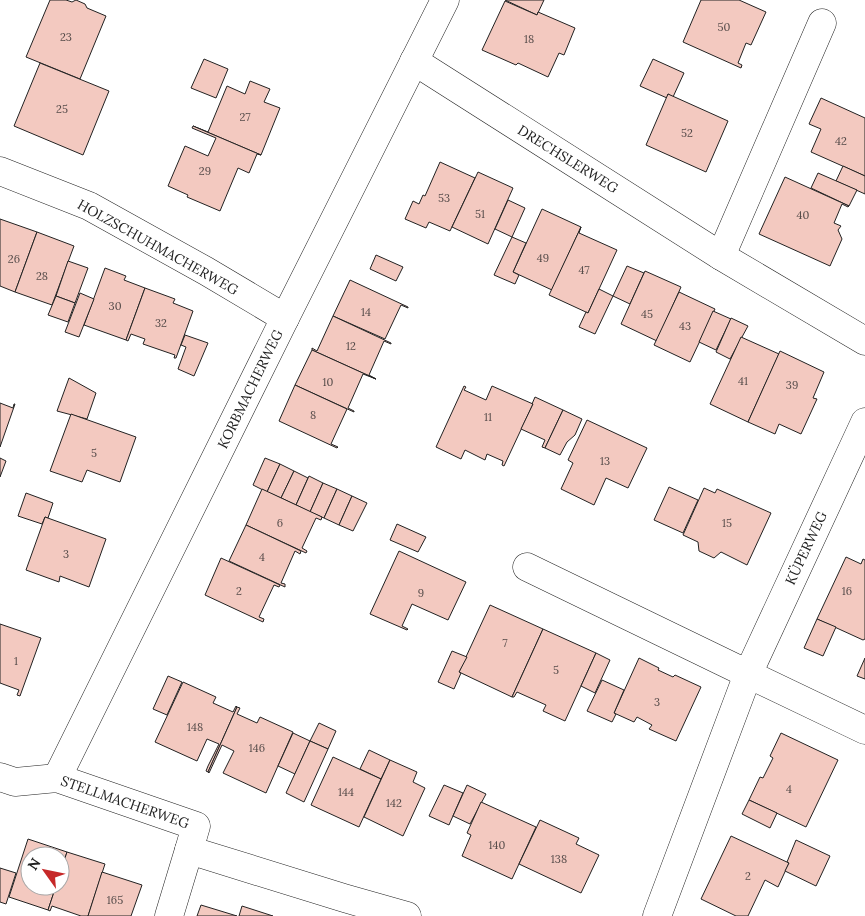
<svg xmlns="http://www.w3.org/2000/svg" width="865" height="916" font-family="Lora,serif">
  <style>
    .building { fill: #f3c9c0; stroke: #222 }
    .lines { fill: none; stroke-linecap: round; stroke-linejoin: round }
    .street-casing { stroke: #222; stroke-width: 29 }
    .street { stroke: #fff; stroke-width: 28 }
    .labels { text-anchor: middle; stroke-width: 4; stroke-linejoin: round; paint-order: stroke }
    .number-label { font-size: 11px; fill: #564c4a }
    .street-label { font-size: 14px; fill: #222; stroke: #fff }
  </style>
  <rect width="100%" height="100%" fill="#fff"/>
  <g class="building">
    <path d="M50,0H66L72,2L76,0L85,4L87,8L106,16L80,79L26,57Z"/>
    <path d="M505,0H544L537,15Z"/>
    <path d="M701,0H739L766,12L751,45L746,43L738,63L742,65L741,68L683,42Z"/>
    <path d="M505,1L537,15L538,12L575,28L564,55L559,53L548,77L518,63L516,65L482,50Z"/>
    <path d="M204,59L228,69L216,98L191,88Z"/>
    <path d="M653,59L684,73L673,97L668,94L667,98L640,86Z"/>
    <path d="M40,63L109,91L83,155L14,126Z"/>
    <path d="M250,81L270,89L264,102L280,108L261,155L193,126L208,132L227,86L245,94Z"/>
    <path d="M668,94L728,121L706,172L646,145Z"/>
    <path d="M821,98L865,118V176L811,152L821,129L809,124Z"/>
    <path d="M193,126L261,155L257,154L249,173L238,168L220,211L187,197L188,195L168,186L185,146L208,156L216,138L192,128Z"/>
    <path d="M440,162L475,178L450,231L429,222L426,228L405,219L413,201L419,204L423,195L425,196Z"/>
    <path d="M843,166L865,176V194L836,181Z"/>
    <path d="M478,172L513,188L488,244L452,227Z"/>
    <path d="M818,173L857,190L849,206L811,188Z"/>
    <path d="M785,177L849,206L848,207L842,204L834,223L841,226L838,230L842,239L830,266L759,234Z"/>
    <path d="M508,200L525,208L512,237L495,229Z"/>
    <path d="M542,209L581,227L552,290L513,272Z"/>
    <path d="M0,219L37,232L15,292L0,286Z"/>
    <path d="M581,227L579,233L617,250L588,313L549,295Z"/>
    <path d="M37,232L74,246L52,305L15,292Z"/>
    <path d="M512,237L526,243L513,272L519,275L515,284L494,275Z"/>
    <path d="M376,255L403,267L396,281L370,269Z"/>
    <path d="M68,261L88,268L75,303L56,296Z"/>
    <path d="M627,266L644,273L630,304L613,296Z"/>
    <path d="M105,268L126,276L124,280L145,288L126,340L84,325Z"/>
    <path d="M645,271L681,287L657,341L621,324Z"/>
    <path d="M350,280L408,307V308L401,305L385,339L333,316Z"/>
    <path d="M145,288L175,299L173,303L193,311L176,358H174L175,355L143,344L145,339L131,334L128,341L126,340Z"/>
    <path d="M599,289L613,296L595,334L579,327L586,312L588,313Z"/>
    <path d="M679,292L715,309L690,362L654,345Z"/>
    <path d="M80,293L94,299L79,337L65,332Z"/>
    <path d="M56,296L75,303L68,322L48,315Z"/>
    <path d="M713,311L731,319L716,350L699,342Z"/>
    <path d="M333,316L391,343V344L384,341L369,375L376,379L312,350V348L317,351Z"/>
    <path d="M731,318L748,326L730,359L716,352Z"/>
    <path d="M185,335L208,343L194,376L178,369L186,347L181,345Z"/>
    <path d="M741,337L779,354L748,422L710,404Z"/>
    <path d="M312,350L376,379L363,374L348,408L354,411V412L295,385Z"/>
    <path d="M780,351L824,372L813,398L817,399L801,434L779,424L775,434L748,422Z"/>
    <path d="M69,378L96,393L87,419L57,411Z"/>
    <path d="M295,385L347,409L331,444L338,447L337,448L279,421Z"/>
    <path d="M464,386L466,387L464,390L486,400L492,386L533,404L504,466L502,465L503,461L487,454L485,460L465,450L461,459L436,447Z"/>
    <path d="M535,397L563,410L545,448L542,447L545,440L521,429L533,404H532Z"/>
    <path d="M0,403L13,408L14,404H15L0,447Z"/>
    <path d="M563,410L582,419L575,435L567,442L560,455L545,448Z"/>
    <path d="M71,414L136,437L120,482L87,470L82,482L50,471Z"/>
    <path d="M587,420L647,448L628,488L606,478L594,505L561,489L573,463L568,460Z"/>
    <path d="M0,458L6,461L0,477Z"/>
    <path d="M265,458L280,464L267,492L253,485Z"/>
    <path d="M280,464L294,471L281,498L267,492Z"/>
    <path d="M294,471L308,478L296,505L281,498Z"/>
    <path d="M309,476L323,483L310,512L296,505Z"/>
    <path d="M323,483L337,489L324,518L310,512Z"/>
    <path d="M669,487L698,500L683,533L654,520Z"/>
    <path d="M704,488L715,493L717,489L771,513L747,565L721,552L714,558L699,551L698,542L683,535Z"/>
    <path d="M262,489L322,517L321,520L316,518L302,548L307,551L306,553L246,525Z"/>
    <path d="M337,489L352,496L339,525L324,518Z"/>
    <path d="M26,493L53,503L48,518L45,517L42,524L18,516Z"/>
    <path d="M352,496L367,503L353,531L339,525Z"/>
    <path d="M45,517L106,539L89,587L60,576L59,582L26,570Z"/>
    <path d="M397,524L426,537L418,552L390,540Z"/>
    <path d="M246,525L301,551L300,554L295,551L281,583L285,584V587L229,561Z"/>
    <path d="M399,551L466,582L448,620L412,604L402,626L408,629L407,630L370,614Z"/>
    <path d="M846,557L861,564L863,559L865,560V639L863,640L817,619Z"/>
    <path d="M221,558L280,585L279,587L274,585L259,617L264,619L263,622L205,595Z"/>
    <path d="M490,605L543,629L512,697L459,672Z"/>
    <path d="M817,619L836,627L823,656L804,648Z"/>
    <path d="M0,624L41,638L20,696L17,695L19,690L0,683Z"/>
    <path d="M543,629L596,653L565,721L543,711L546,705L517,692L514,697H512Z"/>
    <path d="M452,651L467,657L459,672L461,673L454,689L438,682Z"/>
    <path d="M596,653L610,660L595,693L581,686Z"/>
    <path d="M639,658L659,668L658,670L673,677L675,675L701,687L676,741L649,729L652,725L637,717L634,722L614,713Z"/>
    <path d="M865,658V679L857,676Z"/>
    <path d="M168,676L182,682L167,715L153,709Z"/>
    <path d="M602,680L624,690L614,713L616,714L612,722L587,711Z"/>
    <path d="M183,682L216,697L213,703L233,712L236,706L237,707L208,772L206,771L208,766L219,744L207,739L197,761L155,742Z"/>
    <path d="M237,707L240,708L237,714L257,723L260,717L293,732L266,793L223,773L234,751L222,745L209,773L208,772Z"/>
    <path d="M319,723L336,731L328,749L310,741Z"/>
    <path d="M293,733L310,741L295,774L278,766Z"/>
    <path d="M781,733L838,760L806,827L749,800L760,777L763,778L773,758L770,756Z"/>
    <path d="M310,741L328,749L304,802L286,793Z"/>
    <path d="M369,750L390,760L381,779L360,769Z"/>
    <path d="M333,757L381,779L359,827L311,805Z"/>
    <path d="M390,760L417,772L413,782L425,788L403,836L364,817Z"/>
    <path d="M444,785L463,793L449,825L429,816Z"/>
    <path d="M467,785L486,794L470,824L453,816Z"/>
    <path d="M749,800L777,813L770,828L742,814Z"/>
    <path d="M481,802L536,827L512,879L462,856L471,835L467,833Z"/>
    <path d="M540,820L579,838L576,844L599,855L581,893L519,864Z"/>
    <path d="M731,836L789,863L778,887L765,880L748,916H736L701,899Z"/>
    <path d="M28,839L67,852L60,873V856H30V886H56L48,910L9,897Z"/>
    <path d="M796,840L830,856L816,886L785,871L789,863L787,862Z"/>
    <path d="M67,852L105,864L88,916H81L52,906L50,911L48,910L56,886H60V873Z"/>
    <path d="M0,868L16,873L6,904L0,902Z"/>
    <path d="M102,872L142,885L131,916H88Z"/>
    <path d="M201,905L237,916H197Z"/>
    <path d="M242,906L273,916H239Z"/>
  </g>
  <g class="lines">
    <defs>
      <g id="street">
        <path d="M414,61L721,256L865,341"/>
        <path d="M0,171L89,206L206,271L285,318"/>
        <path d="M721,256L822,23"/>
        <path d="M527,567L748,674L865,422"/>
        <path d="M0,777L15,782L57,778L196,826L189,850L344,898L407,916"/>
        <path d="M57,778L285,318L445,0"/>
        <path d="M169,916L189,850"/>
        <path d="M657,916L748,674L865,730"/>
      </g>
    </defs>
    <use href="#street" class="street-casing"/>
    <use href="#street" class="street"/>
  </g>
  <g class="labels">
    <g class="number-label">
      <text x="724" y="31">50</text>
      <text x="66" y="41">23</text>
      <text x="529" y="43">18</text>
      <text x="62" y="113">25</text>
      <text x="245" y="121">27</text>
      <text x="687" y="137">52</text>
      <text x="841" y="145">42</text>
      <text x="205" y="175">29</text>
      <text x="444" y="202">53</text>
      <text x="480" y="218">51</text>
      <text x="803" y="219">40</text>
      <text x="543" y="262">49</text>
      <text x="14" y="263">26</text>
      <text x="584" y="274">47</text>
      <text x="42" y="280">28</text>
      <text x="115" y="310">30</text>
      <text x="366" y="316">14</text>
      <text x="647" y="318">45</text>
      <text x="161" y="327">32</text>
      <text x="685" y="330">43</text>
      <text x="351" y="350">12</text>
      <text x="743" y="385">41</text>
      <text x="328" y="386">10</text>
      <text x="792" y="389">39</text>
      <text x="313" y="419">8</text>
      <text x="488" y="421">11</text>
      <text x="94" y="457">5</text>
      <text x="605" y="465">13</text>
      <text x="280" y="527">6</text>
      <text x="727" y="527">15</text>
      <text x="66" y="558">3</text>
      <text x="262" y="561">4</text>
      <text x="239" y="595">2</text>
      <text x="847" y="595">16</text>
      <text x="421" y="597">9</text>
      <text x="505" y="647">7</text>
      <text x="16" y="665">1</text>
      <text x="556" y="674">5</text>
      <text x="657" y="706">3</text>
      <text x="195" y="731">148</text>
      <text x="257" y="752">146</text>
      <text x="789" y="793">4</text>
      <text x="346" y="796">144</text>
      <text x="394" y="807">142</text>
      <text x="497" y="849">140</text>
      <text x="559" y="863">138</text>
      <text x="748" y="880">2</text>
      <text x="115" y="904">165</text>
    </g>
    <g class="street-label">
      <text transform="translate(568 159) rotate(32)" y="5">DRECHSLERWEG</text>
      <text transform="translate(158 247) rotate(29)" y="5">HOLZSCHUHMACHERWEG</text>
      <text transform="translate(250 389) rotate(-64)" y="5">KORBMACHERWEG</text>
      <text transform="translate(806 548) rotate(-65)" y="5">KÜPERWEG</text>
      <text transform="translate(125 802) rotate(19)" y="5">STELLMACHERWEG</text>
    </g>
  </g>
  <g transform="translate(45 871) rotate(303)"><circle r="24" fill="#ffffff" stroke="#a7a7a7"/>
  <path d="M0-4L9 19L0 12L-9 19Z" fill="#c62828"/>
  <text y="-8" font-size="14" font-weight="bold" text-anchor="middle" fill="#222222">N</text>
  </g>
</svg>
